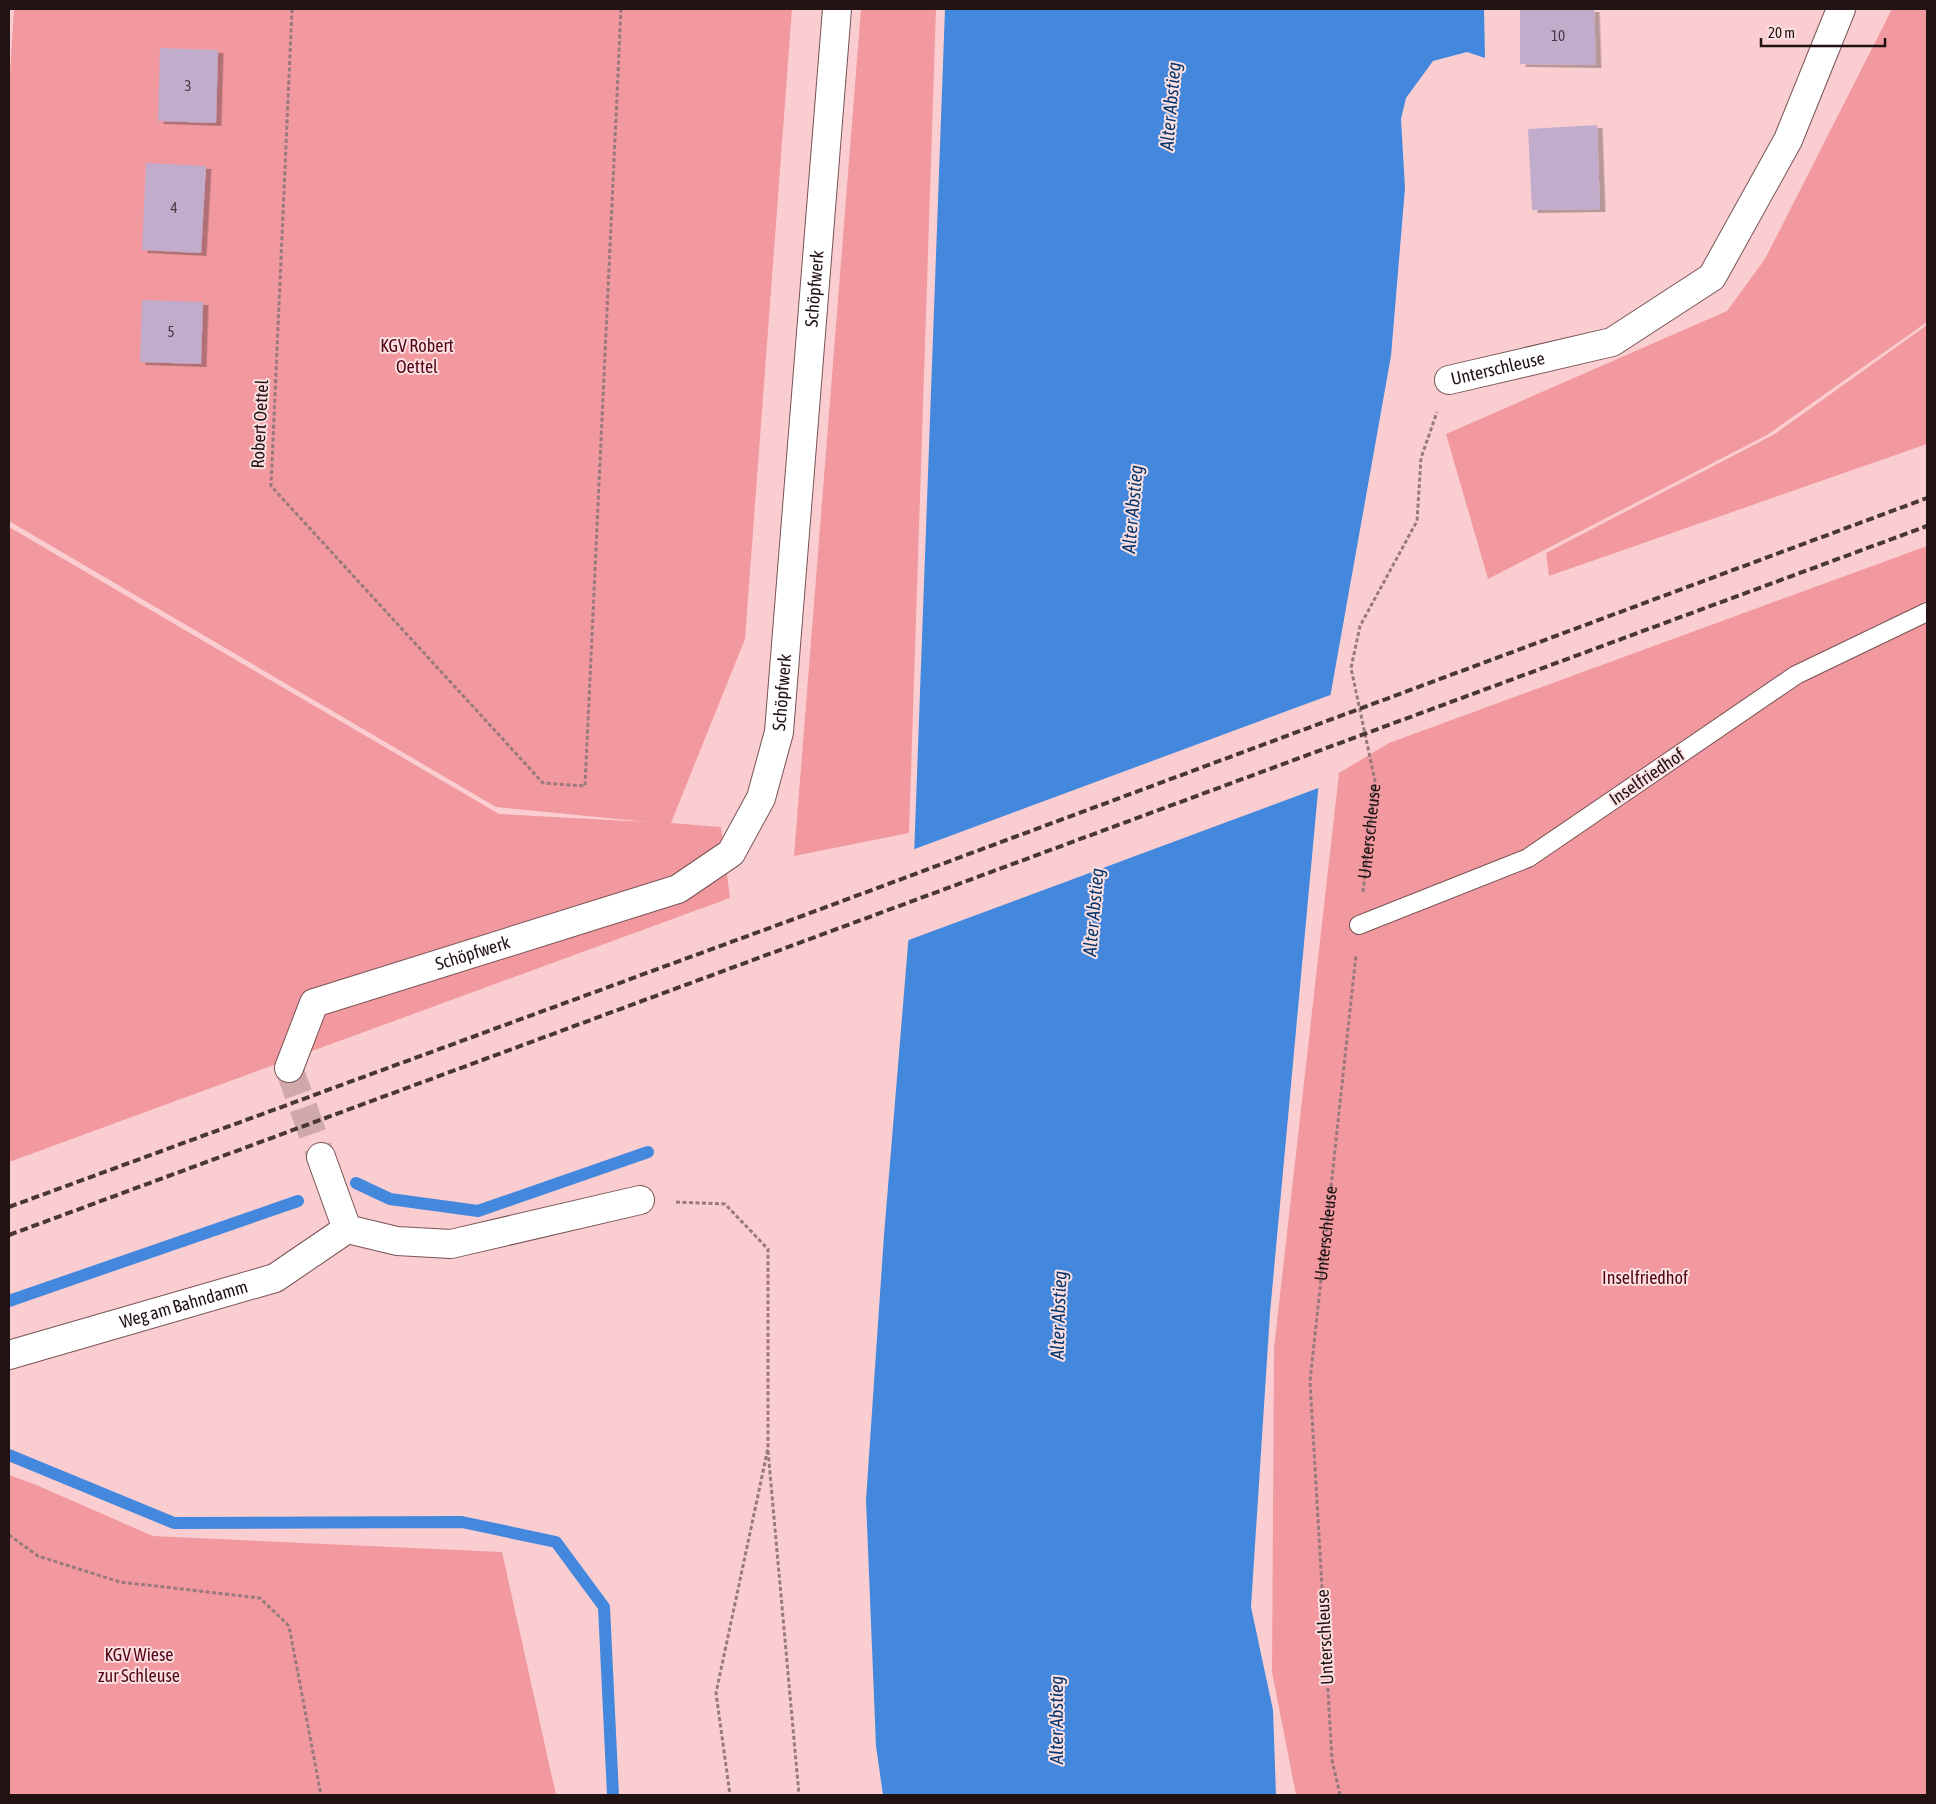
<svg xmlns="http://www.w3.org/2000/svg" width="1936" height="1804" font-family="'Asap Condensed',sans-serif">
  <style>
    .green { fill: #f2999f }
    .water { fill: #4488de }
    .pier { fill: #faced0 }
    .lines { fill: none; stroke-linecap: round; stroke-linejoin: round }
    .stream { stroke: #4488de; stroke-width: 12 }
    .building { fill: #c1accb; filter: url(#shadow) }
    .minor-tunnel { stroke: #cfa8aa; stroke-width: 28; stroke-dasharray: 28 14; stroke-linecap: butt }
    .service-casing { stroke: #785355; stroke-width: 20 }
    .minor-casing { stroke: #785355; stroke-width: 30 }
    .path { stroke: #997a7c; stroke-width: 3; stroke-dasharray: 4 2.5; stroke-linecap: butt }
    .service { stroke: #fff; stroke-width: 18 }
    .minor { stroke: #fff; stroke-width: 28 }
    .rail { stroke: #4b3637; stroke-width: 4; stroke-dasharray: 8 4; stroke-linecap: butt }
    .labels { text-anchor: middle; stroke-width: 4; stroke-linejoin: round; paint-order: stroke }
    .number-label { font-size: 15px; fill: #493841 }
    .street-label { font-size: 18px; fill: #211213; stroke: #fce0e1 }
    .park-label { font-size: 18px; fill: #520517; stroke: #fce0e1 }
    .water-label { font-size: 19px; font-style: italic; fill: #06376d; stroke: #fce0e1 }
  </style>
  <defs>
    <filter id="shadow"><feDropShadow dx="5.5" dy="3" stdDeviation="0" flood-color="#0004"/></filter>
  </defs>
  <rect width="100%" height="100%" fill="#faced0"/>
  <g class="green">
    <path d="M14,9H792L745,639L671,823L721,827L730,898L9,1162V527L499,814L648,822L496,807L9,521V89Z"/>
    <path d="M861,9H936L909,833L794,856Z"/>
    <path d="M1892,9H1927V322L1767,435L1488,579L1446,434L1727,311L1765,259Z"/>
    <path d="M1927,325V444L1549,576L1546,553L1775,434Z"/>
    <path d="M1927,546V1795H1296L1272,1672L1274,1348L1339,773L1389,743Z"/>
    <path d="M9,1475L34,1484L153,1536L502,1552L556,1795H9Z"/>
  </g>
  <path class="water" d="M945,9H1484L1485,58L1467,52L1433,61L1406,98L1401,119L1405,188L1391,356L1323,737L1270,1313L1251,1607L1273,1710L1276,1795H883L876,1746L866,1500L884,1235L913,884Z"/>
  <path class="pier" d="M1333,694L1326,737L1321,787L906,941L912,850Z"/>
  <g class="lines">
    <g class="stream">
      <path d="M356,1183L390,1199L478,1211L648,1152"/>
      <path d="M9,1301L298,1201"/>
      <path d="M9,1455L174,1523L462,1522L556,1542L604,1607L613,1795"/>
    </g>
  </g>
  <g class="building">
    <path d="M1520,9H1594L1596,65L1520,64Z"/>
    <path d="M160,48L218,50L216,123L158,121Z"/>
    <path d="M1597,125L1600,209L1532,210L1528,129Z"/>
    <path d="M146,163L206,166L201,253L142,250Z"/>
    <path d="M142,300L203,302L201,364L140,362Z"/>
  </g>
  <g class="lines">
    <path class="minor-tunnel" d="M289,1068L321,1157"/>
    <defs>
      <path id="service" d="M1359,925L1528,858L1796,675L1927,612"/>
      <g id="minor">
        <path id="s3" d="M1449,380L1612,342L1712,277L1788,140L1841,9"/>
        <path id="s4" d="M289,1068L314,1003L678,889L731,853L761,798L779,732L837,9"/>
        <path d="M321,1157L347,1229L397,1241L451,1244L640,1200"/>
        <path id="s5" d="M9,1355L275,1278L347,1229"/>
      </g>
    </defs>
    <use href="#service" class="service-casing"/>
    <use href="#minor" class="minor-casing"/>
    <g class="path">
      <path d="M292,9L271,486L543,783L585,786L621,9"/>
      <path id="s1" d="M1363,892L1375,781L1351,668L1360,626L1417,521L1421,458L1437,412"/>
      <path d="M676,1202L725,1204L768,1249V1448L716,1693L730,1795"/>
      <path d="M768,1451L799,1795"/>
      <path d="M9,1535L38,1556L120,1582L260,1598L289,1626L321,1795"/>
      <path id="s2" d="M1340,1795L1332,1760L1310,1381L1356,955"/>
    </g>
    <use href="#service" class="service"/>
    <use href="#minor" class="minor"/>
    <g class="rail">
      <path d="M9,1207L802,916L1927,498"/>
      <path d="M9,1235L1927,526"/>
    </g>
  </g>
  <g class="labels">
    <g class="number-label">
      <text x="1558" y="41">10</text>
      <text x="188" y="91">3</text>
      <text x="174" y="213">4</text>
      <text x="171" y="337">5</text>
    </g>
    <g class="street-label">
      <text dy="6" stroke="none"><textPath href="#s4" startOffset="1091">Schöpfwerk</textPath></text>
      <text dy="6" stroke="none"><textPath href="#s3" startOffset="50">Unterschleuse</textPath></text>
      <text transform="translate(260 424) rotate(-87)" y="6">Robert Oettel</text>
      <text dy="6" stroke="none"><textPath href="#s4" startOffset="686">Schöpfwerk</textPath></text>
      <text transform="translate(1647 777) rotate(-34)" y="6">Inselfriedhof</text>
      <text dy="6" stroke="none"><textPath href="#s1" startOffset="61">Unterschleuse</textPath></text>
      <text dy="6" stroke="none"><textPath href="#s4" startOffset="236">Schöpfwerk</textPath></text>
      <text dy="6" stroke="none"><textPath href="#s2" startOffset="564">Unterschleuse</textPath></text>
      <text dy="6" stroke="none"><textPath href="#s5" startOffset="182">Weg am Bahndamm</textPath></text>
      <text transform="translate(1325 1637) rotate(-93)" y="6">Unterschleuse</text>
    </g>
    <g class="park-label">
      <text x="417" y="352">KGV Robert<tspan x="417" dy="21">Oettel</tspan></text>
      <text x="1645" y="1284">Inselfriedhof</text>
      <text x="139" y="1661">KGV Wiese<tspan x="139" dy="21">zur Schleuse</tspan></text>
    </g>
    <g class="water-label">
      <text transform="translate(1170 106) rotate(-85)" y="7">Alter Abstieg</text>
      <text transform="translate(1132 509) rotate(-85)" y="7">Alter Abstieg</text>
      <text transform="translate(1093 912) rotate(-85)" y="7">Alter Abstieg</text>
      <text transform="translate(1058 1315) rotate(-88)" y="7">Alter Abstieg</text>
      <text transform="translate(1056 1720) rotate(-90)" y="7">Alter Abstieg</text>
    </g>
  </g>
  <rect width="1936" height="1804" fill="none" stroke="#211213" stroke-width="20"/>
  <path d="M1761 38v8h124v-8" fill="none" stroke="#211213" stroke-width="2.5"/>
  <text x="1768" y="38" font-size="15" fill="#211213" stroke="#fce0e1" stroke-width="4" paint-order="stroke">20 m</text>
</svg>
